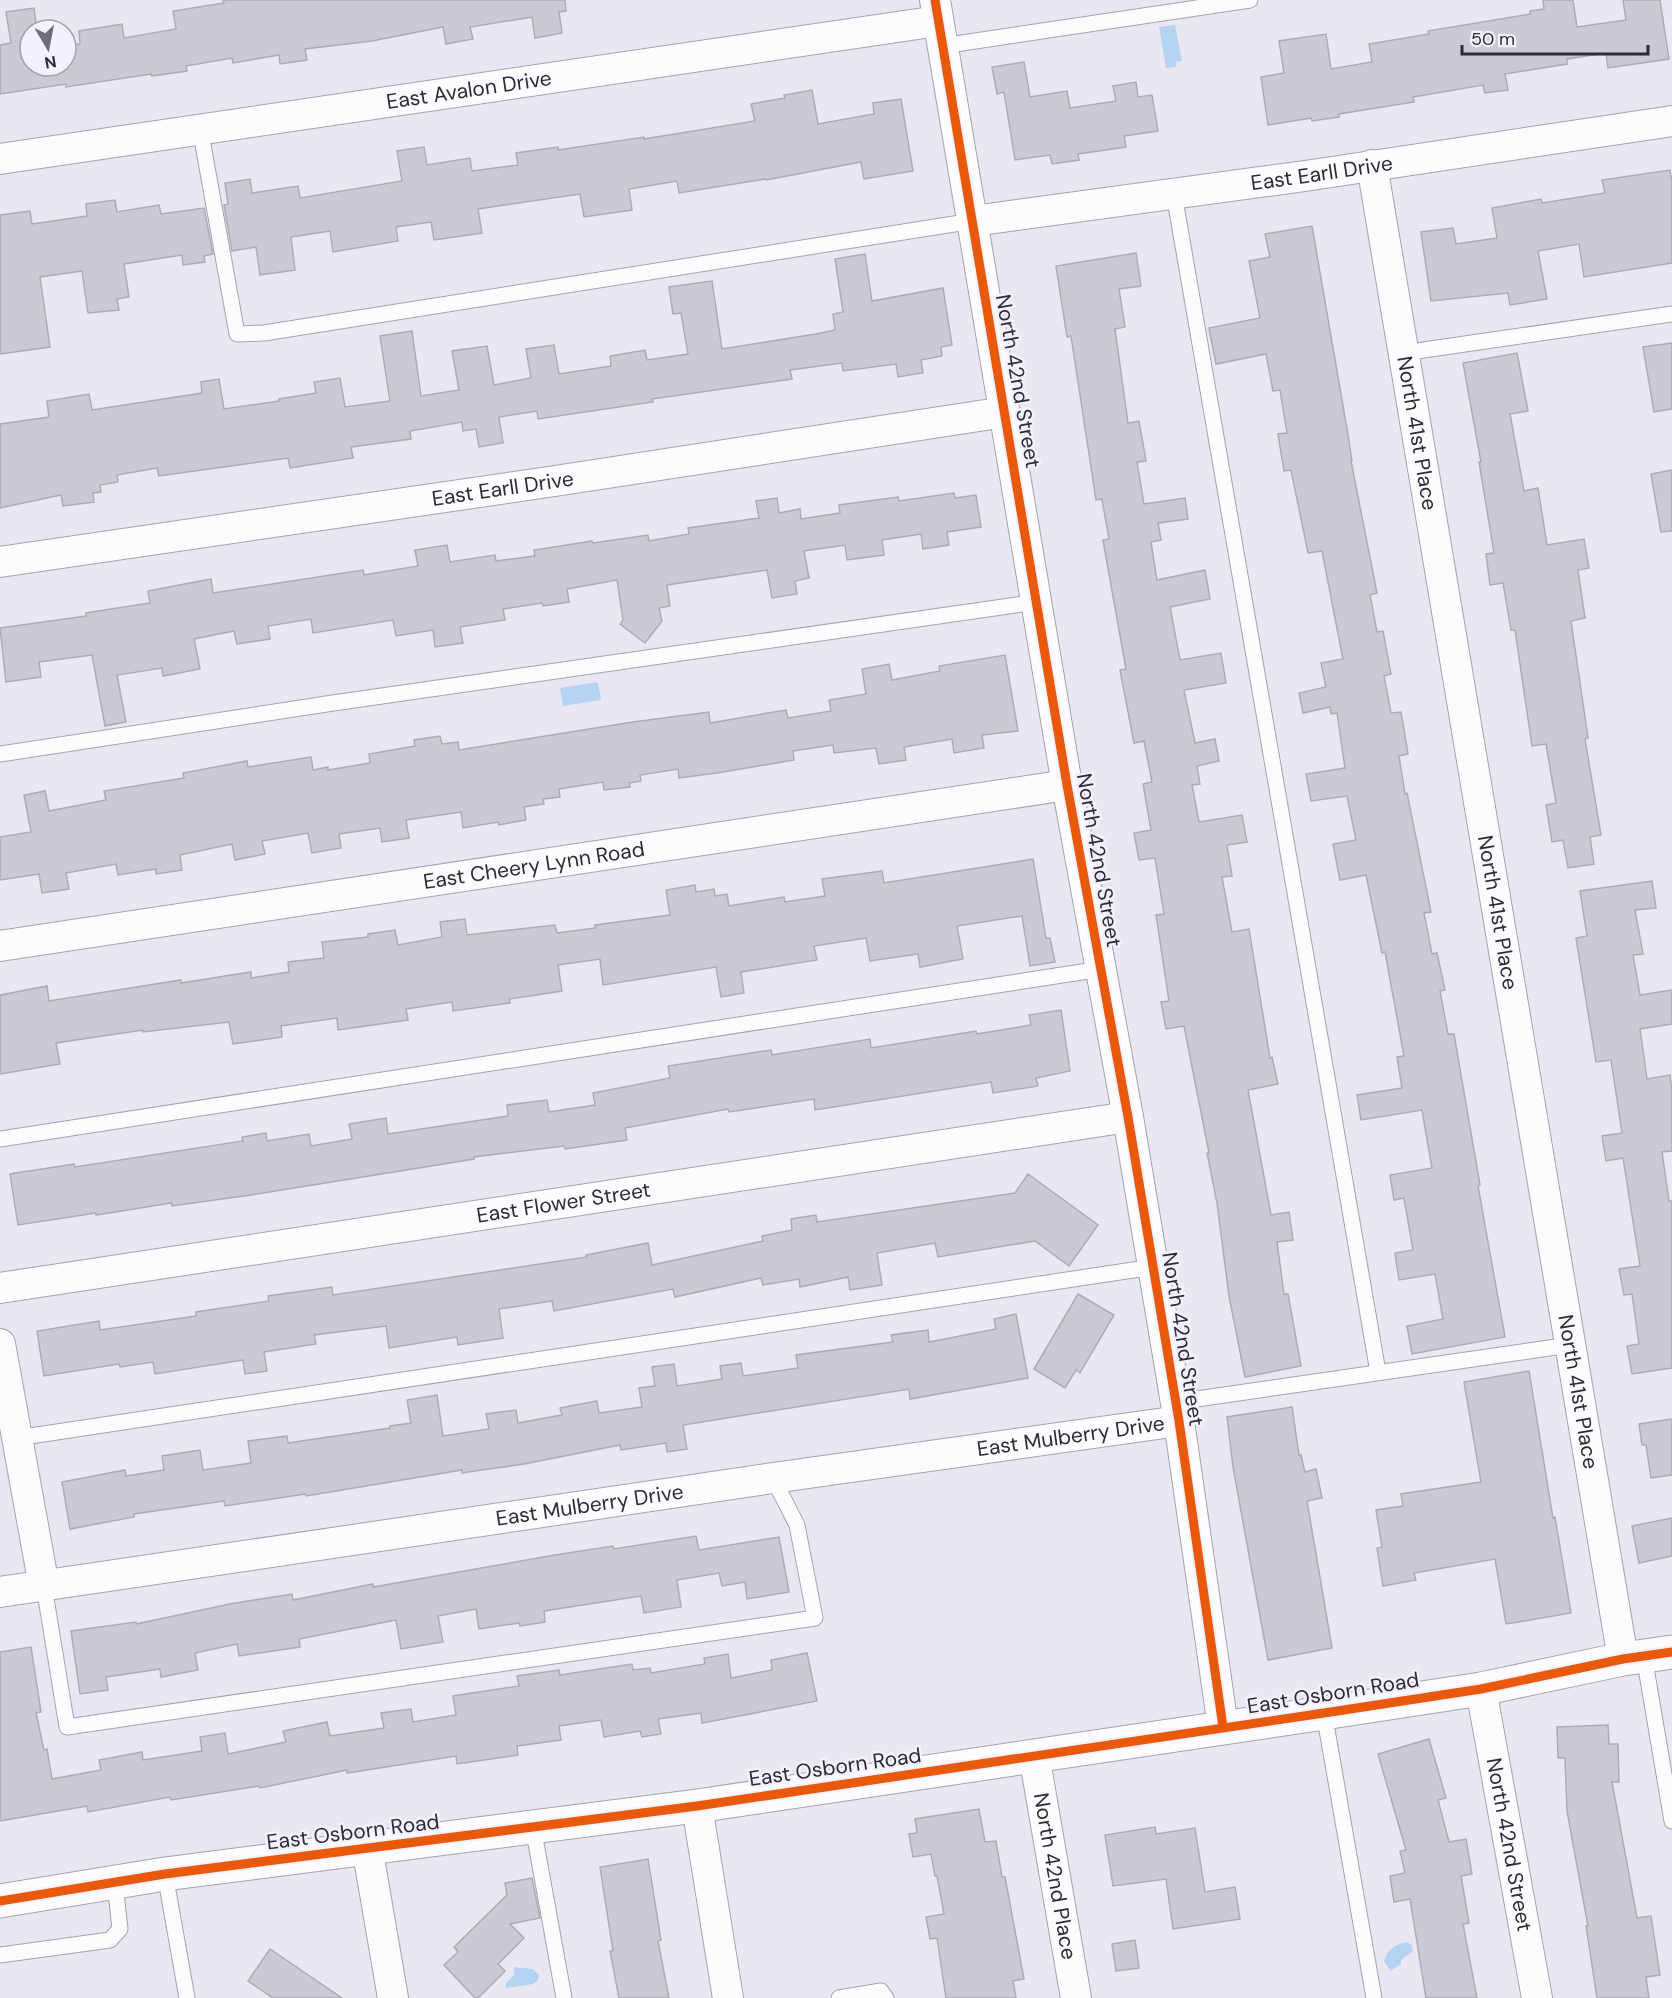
<svg xmlns="http://www.w3.org/2000/svg" width="1672" height="1998" font-family="'DM Sans',sans-serif">
  <style>
    .water { fill: #b5d3f3 }
    .building { fill: #cbc9d2; stroke: #aeabb4; stroke-width: 1.5 }
    .lines { fill: none; stroke-linecap: round; stroke-linejoin: round }
    .service-casing { stroke: #a6a3ac; stroke-width: 17 }
    .minor-casing { stroke: #a6a3ac; stroke-width: 32 }
    .tertiary-casing { stroke: #a6a3ac; stroke-width: 35 }
    .service { stroke: #fcfbfd; stroke-width: 15 }
    .minor { stroke: #fcfbfd; stroke-width: 30 }
    .tertiary { stroke: #fcfbfd; stroke-width: 33 }
    .cycleway-casing { stroke: #f4f0fd; stroke-width: 13 }
    .cycleway { stroke: #e8590c; stroke-width: 9 }
    .labels { text-anchor: middle; stroke-width: 5; stroke-linejoin: round; paint-order: stroke }
    .street-label { font-size: 21px; fill: #2d2b33; stroke: #f4f0fd }
  </style>
  <rect width="100%" height="100%" fill="#eae7f2"/>
  <g class="water">
    <path d="M1175,25L1182,61L1176,62V67L1166,68L1159,27Z"/>
    <path d="M598,682L601,700L563,706L560,688Z"/>
    <path d="M1407,1942L1412,1945L1413,1951L1401,1960V1964L1390,1971L1384,1961C1388,1949 1395,1944 1407,1942Z"/>
    <path d="M514,1967L533,1969L539,1975L538,1980L533,1984L506,1988V1983L514,1975Z"/>
  </g>
  <g class="building">
    <path d="M223,0H565L566,11L559,12L562,33L535,38L532,17L470,27L473,39L446,44L443,27L372,41L305,49L307,60L280,64L279,55L233,63L232,58L186,66L187,71L152,76L151,74L66,87V84L0,94V45L11,43L6,12L34,8L37,30H30V66H66V46L80,44L79,31L122,24L124,38L176,29L173,11L224,3Z"/>
    <path d="M1543,0H1573L1577,27L1626,20L1623,0H1660L1669,59L1608,68L1606,53L1567,59V64L1505,74L1508,90L1485,93L1483,85L1413,97L1414,102L1339,114V117L1312,121L1311,118L1268,125L1261,77L1284,73L1279,41L1326,34L1331,69L1372,62L1369,44L1429,34L1428,31L1530,14V11L1544,9Z"/>
    <path d="M1024,62L1030,97L1067,91L1070,108L1116,101L1113,86L1136,82L1138,97L1152,95L1158,131L1124,136L1126,147L1078,154L1079,160L1052,164L1050,155L1015,160L1004,92L997,94L992,67Z"/>
    <path d="M812,90L818,124L874,114L873,103L901,99L913,171L864,179L861,162L766,180L765,179L679,193L677,181L629,189L632,210L584,217L580,194L478,209L482,233L434,240L431,222L396,227L398,241L333,252L330,231L291,237L295,270L260,275L256,247L232,251L224,205L228,204L225,183L250,179L252,193L298,186L300,198L402,181L397,151L424,147L427,165L470,158L472,171L518,165L516,153L558,147V150L644,137V139L755,121L751,104L785,98L784,95Z"/>
    <path d="M1670,170L1672,183V263L1584,277L1579,244L1538,251L1547,299L1510,305L1508,293L1431,301L1421,232L1453,228L1456,244L1497,238L1492,208L1541,199L1542,203L1605,193L1602,180Z"/>
    <path d="M115,200L117,212L159,205L161,214L204,208L213,254L204,256L205,262L183,265L182,255L124,264L129,297L117,299L119,310L88,313L82,271L40,277L50,347L0,354V215L30,211L32,224L87,216L86,204Z"/>
    <path d="M1312,226L1348,435L1352,461H1351L1377,593L1370,595L1377,632L1383,631L1391,674L1384,676L1391,713L1401,712L1408,754L1399,756L1405,794L1407,793L1431,912L1424,913L1432,954L1437,953L1445,990L1440,991L1448,1034H1454L1480,1185L1478,1186L1505,1337L1412,1354L1407,1326L1443,1319L1435,1274L1399,1280L1395,1253L1413,1250L1404,1198L1394,1200L1390,1175L1432,1168L1422,1110L1361,1120L1357,1095L1402,1088L1397,1057L1404,1056L1385,952L1382,953L1366,875L1340,880L1333,844L1356,840L1347,796L1311,801L1306,774L1345,768L1337,713L1331,714L1330,707L1303,713L1299,693L1326,687L1321,663L1343,659L1322,551L1308,553L1291,470L1284,471L1278,434L1287,433L1280,390L1273,391L1266,354L1216,364L1209,328L1260,318L1249,261L1270,257L1265,234Z"/>
    <path d="M1136,253L1141,286L1119,289L1125,327L1115,329L1128,423L1139,421L1146,461L1137,462L1144,504L1185,498L1188,519L1158,523L1161,540L1151,542L1157,580L1205,570L1210,599L1170,607L1180,660L1221,653L1226,683L1184,690L1195,743L1215,739L1219,761L1197,766L1200,784L1192,785L1199,822L1242,815L1247,842L1227,845L1232,876L1222,877L1232,932L1249,929L1270,1058L1272,1057L1278,1084L1248,1090L1271,1215L1289,1212L1293,1240L1277,1242L1284,1294H1288L1301,1366L1245,1377L1229,1296L1217,1203L1207,1153H1209L1184,1026L1166,1029L1161,1002L1169,1001L1156,915L1164,914L1155,858L1139,860L1134,833L1151,830L1143,784L1152,782L1144,741L1134,743L1120,670L1126,669L1103,540L1109,539L1102,499L1096,500L1071,336L1067,337L1056,266Z"/>
    <path d="M865,254L872,301L943,288L952,345L941,347L942,356L921,360L923,373L898,377L896,364L843,371L842,363L790,370L792,379L652,399L653,402L538,419L537,411L499,417L503,443L479,447L476,429L463,431L462,422L410,431L411,439L351,447L353,458L290,468L288,458L159,476L157,468L117,475L118,482L100,485L101,492L93,493L94,502L63,506L61,495L0,508V424L49,417L47,401L89,394L92,410L202,393L201,382L219,379L224,409L279,401V399L316,393L314,382L340,378L345,407L390,401L380,336L412,331L421,396L459,390L452,351L487,346L494,385L531,378L526,349L554,345L559,374L611,366L610,356L645,350L647,360L688,354L681,313L673,314L669,287L712,281L722,349L816,334L835,330L833,314L843,312L835,259Z"/>
    <path d="M1672,343V409L1654,412L1643,347Z"/>
    <path d="M1517,353L1528,411L1510,414L1524,491L1538,488L1547,545L1584,539L1589,568L1578,570L1585,618L1571,621L1588,738L1585,739L1601,835L1590,837L1594,864L1568,868L1563,840L1552,842L1546,805L1556,803L1546,744L1532,746L1515,630H1511L1503,583L1490,585L1486,554L1494,553L1479,462H1481L1463,363Z"/>
    <path d="M1672,470V531L1661,532L1651,474Z"/>
    <path d="M954,493L955,498L976,495L981,527L947,532L949,545L923,549L921,534L882,540L884,555L847,560L845,545L804,551L809,578L795,581L797,594L772,598L767,570L667,585L670,606L659,608L662,621L645,643L620,624L623,620L617,580L567,589L569,602L543,606L542,603L503,609L505,620L460,627L463,643L435,647L433,630L396,636L393,620L313,633L311,619L268,626L270,639L237,644L234,631L194,639L200,669L163,676L162,668L117,675L126,722L105,726L92,655L39,662L41,677L6,682L0,628L86,616V613L150,603L148,591L211,579L213,593L363,570L364,575L418,566L415,550L447,545L450,562L495,555L496,561L535,556L534,550L592,541L593,543L648,535L649,541L689,534L688,528L759,518L756,501L777,498L779,513L800,509L801,519L840,513L839,505L898,497L899,501Z"/>
    <path d="M1005,655L1018,731L982,735L984,748L954,753L952,739L904,747L906,760L879,764L876,748L834,753L833,745L793,751L794,760L717,773L679,778L678,769L640,775L641,781L629,783L630,787L604,790L603,782L559,789L560,797L543,799L544,804L524,807L526,820L499,825L498,822L463,828L461,812L406,820L409,838L382,842L380,828L339,834L341,848L312,853L308,833L262,841L265,854L235,860L232,844L180,855L182,870L156,874V869L118,875L116,864L66,873L69,889L42,893L39,874L0,880V837L31,832L24,795L45,791L49,811L106,800L104,791L184,778L183,773L247,761L248,767L311,757L313,770L328,767V770L370,763L369,754L415,746L414,740L440,736L442,744L458,742L459,750L633,722L709,712L710,723L786,710L788,718L831,711L829,700L866,694L862,669L889,664L892,680L940,671L939,666Z"/>
    <path d="M1033,859L1046,938H1050L1055,962L1030,966L1022,916L957,926L963,959L920,967L918,954L870,961L866,938L814,946L817,960L741,972L744,993L721,997L716,967L603,985L600,959L558,965L562,991L509,999L510,1003L453,1011L452,1002L406,1009L408,1020L338,1030L337,1018L281,1026L282,1037L233,1044L229,1022L143,1032V1030L56,1043L60,1064L0,1074V995L47,986L49,1001L181,980V983L251,972V978L289,972L288,962L324,958L322,942L368,937V934L395,930L398,945L442,937L440,922L465,919L467,935L555,925L557,933L595,928V925L670,915L666,890L695,885L696,892L714,889L715,896L727,894L729,906L784,897L785,902L825,896L822,879L882,871L884,883Z"/>
    <path d="M1652,881L1656,908L1635,910L1643,954L1633,955L1640,995L1672,990V1024L1640,1029L1647,1079L1670,1075L1672,1090V1151L1662,1152L1669,1201H1672V1368L1632,1374L1627,1346L1639,1344L1632,1294L1624,1295L1619,1269L1640,1266L1623,1158L1606,1161L1602,1136L1622,1133L1611,1060L1596,1062L1576,938L1587,936L1580,891Z"/>
    <path d="M1061,1010L1070,1071L1036,1078L1038,1086L993,1093L991,1082L815,1110L814,1099L729,1112L728,1109L625,1128L627,1140L565,1149L564,1146L474,1157V1159L251,1195L172,1206L171,1203L96,1215V1213L18,1225L10,1174L74,1164L75,1167L243,1141L242,1137L266,1133L267,1141L309,1134L311,1146L352,1139L349,1124L386,1118L388,1134L508,1116L507,1105L547,1100L549,1112L595,1105L593,1093L670,1078L668,1066L771,1050L772,1055L870,1039L871,1048L976,1031L977,1034L1031,1025L1029,1015Z"/>
    <path d="M1028,1174L1098,1225L1069,1266L1035,1241L938,1257L935,1243L877,1253L882,1285L850,1290L848,1277L800,1287L799,1279L763,1285L761,1278L675,1297L673,1289L554,1311L552,1301L499,1309L503,1338L458,1345L457,1337L389,1348L386,1326L314,1335L316,1344L264,1352L267,1371L245,1374L243,1360L155,1374L153,1362L120,1367L119,1364L44,1376L37,1331L99,1321L100,1330L196,1316V1312L269,1301L268,1296L332,1287L333,1295L587,1257L586,1255L648,1243L652,1265L763,1241L762,1236L792,1230L791,1219L816,1215L817,1222L1015,1193Z"/>
    <path d="M1078,1294L1114,1315L1080,1373L1076,1370L1065,1388L1034,1369Z"/>
    <path d="M1016,1314L1028,1378L910,1399L909,1389L683,1425L687,1449L667,1452L666,1443L621,1450L620,1445L524,1464L462,1473V1470L306,1496L305,1494L225,1506L224,1501L134,1514V1517L70,1529L62,1482L125,1470L126,1476L164,1470L162,1456L200,1450L203,1470L251,1463L248,1441L287,1436L288,1443L390,1428V1426L411,1423L407,1400L437,1395L443,1436L489,1429L486,1414L516,1410L518,1423L562,1415L560,1408L597,1401L599,1413L642,1407L639,1388L655,1386L652,1367L674,1364L677,1386L722,1379L720,1366L741,1363L743,1376L798,1368L796,1355L893,1342L891,1335L928,1330L929,1342L996,1329L994,1319Z"/>
    <path d="M1529,1371L1553,1518L1555,1517L1571,1613L1506,1624L1495,1559L1414,1573L1416,1580L1383,1586L1377,1548L1382,1547L1376,1510L1403,1506L1401,1494L1481,1482L1464,1382Z"/>
    <path d="M1292,1407L1299,1455H1301L1305,1472L1316,1469L1322,1498L1307,1501L1332,1648L1268,1660L1233,1467L1227,1417Z"/>
    <path d="M1672,1419V1475L1651,1478L1646,1445H1642L1639,1424Z"/>
    <path d="M1672,1518V1556L1639,1563L1632,1526Z"/>
    <path d="M696,1536L699,1550L779,1537L789,1592L747,1599L745,1582L722,1586L719,1573L677,1580L681,1607L644,1613L641,1596L544,1611L545,1622L520,1626L519,1623L479,1629L476,1609L438,1616L443,1642L401,1649L396,1620L299,1639L300,1647L239,1656L237,1644L195,1653L198,1670L161,1677L160,1669L106,1677L108,1690L80,1694L71,1631L136,1622V1624L230,1604L292,1594L293,1600L373,1584V1587L555,1555L613,1546L614,1549Z"/>
    <path d="M31,1647L41,1712L36,1713L44,1750L47,1749L52,1779L101,1770L99,1760L142,1752L143,1760L202,1751L200,1737L225,1733L228,1754L286,1742L283,1731L327,1722L330,1736L384,1728L381,1713L411,1709L413,1722L456,1715L453,1696L519,1686L517,1676L559,1670L560,1675L632,1664L633,1670L650,1668L651,1673L705,1664L704,1658L728,1654L731,1678L772,1670L771,1660L807,1653L817,1701L702,1723L701,1713L658,1719L661,1734L642,1737L640,1731L604,1737L601,1720L559,1726L561,1740L517,1746L518,1755L457,1764L456,1756L347,1773V1770L260,1788L259,1786L171,1800L170,1797L88,1812L87,1806L0,1821V1652Z"/>
    <path d="M1608,1725L1609,1744H1618L1619,1782H1612L1637,1918L1651,1916L1660,1975L1646,1977L1649,1998H1597L1586,1926H1588L1567,1811L1565,1758H1558L1557,1727Z"/>
    <path d="M1429,1739L1446,1798L1438,1800L1449,1842L1466,1839L1472,1874L1461,1876L1469,1923L1463,1924L1477,1998H1426L1410,1899L1394,1902L1390,1876L1405,1873L1400,1851L1406,1850L1378,1754Z"/>
    <path d="M979,1809L985,1842L996,1841L1002,1877H1005L1024,1979L1013,1981L1016,1998H946L937,1938L930,1939L926,1917L944,1914L937,1876H935L931,1854L913,1857L909,1834L917,1833L915,1819Z"/>
    <path d="M1155,1827L1156,1834L1195,1828L1205,1892L1235,1887L1240,1919L1173,1929L1166,1879L1113,1886L1105,1835Z"/>
    <path d="M648,1859L661,1940L658,1941L669,1998H619L610,1951H613L600,1867Z"/>
    <path d="M532,1878L540,1918L510,1924L524,1938L498,1964L505,1971L478,1998H475L444,1965L458,1952L454,1947L507,1895L505,1883Z"/>
    <path d="M1135,1940L1139,1968L1116,1971L1112,1944Z"/>
    <path d="M270,1949L342,1998H273L248,1981Z"/>
  </g>
  <g class="lines">
    <defs>
      <g id="service">
        <path d="M942,46L1250,0"/>
        <path d="M200,128L237,334L264,333L973,221"/>
        <path d="M1174,194L1378,1372"/>
        <path d="M1403,353L1672,314"/>
        <path d="M0,754L333,703L1037,602"/>
        <path d="M0,1139L1101,969"/>
        <path d="M1176,1402L1570,1345"/>
        <path d="M17,1438L1153,1267"/>
        <path d="M44,1586L67,1727L815,1618L797,1525L773,1478"/>
        <path d="M1644,1656L1672,1821"/>
        <path d="M1324,1713L1374,1998"/>
        <path d="M533,1827L564,1998"/>
        <path d="M165,1874L187,1998"/>
        <path d="M0,1955L110,1940L120,1929L115,1883"/>
        <path d="M839,1998L881,1991L886,1998"/>
      </g>
      <g id="minor">
        <path d="M935,0L1067,785L1128,1117L1179,1421L1223,1727"/>
        <path id="s1" d="M0,159L938,21"/>
        <path id="s2" d="M1372,165L1623,1659"/>
        <path id="s3" d="M973,221L1305,176L1672,121"/>
        <path id="s4" d="M0,562L555,481L1005,412"/>
        <path id="s5" d="M0,946L1067,785"/>
        <path id="s6" d="M0,1288L1128,1117"/>
        <path d="M0,1344L44,1586"/>
        <path id="s7" d="M0,1592L773,1478L1179,1421"/>
        <path id="s8" d="M1481,1689L1537,1998"/>
        <path id="s9" d="M1034,1755L1076,1998"/>
        <path d="M697,1806L728,1998"/>
        <path d="M367,1847L393,1998"/>
      </g>
      <path id="tertiary" d="M0,1901L165,1874L697,1806L1324,1713L1481,1689L1623,1659L1672,1652"/>
    </defs>
    <use href="#service" class="service-casing"/>
    <use href="#minor" class="minor-casing"/>
    <use href="#tertiary" class="tertiary-casing"/>
    <use href="#service" class="service"/>
    <use href="#minor" class="minor"/>
    <use href="#tertiary" class="tertiary"/>
    <defs>
      <g id="cycleway">
        <path d="M935,0L1067,785L1128,1117L1179,1421L1223,1727"/>
        <path d="M0,1901L165,1874L697,1806L1324,1713L1481,1689L1623,1659L1672,1652"/>
      </g>
    </defs>
    <use href="#cycleway" class="cycleway-casing"/>
    <use href="#cycleway" class="cycleway"/>
  </g>
  <g class="labels">
    <g class="street-label">
      <text dy="7" stroke="none"><textPath href="#s1" startOffset="474">East Avalon Drive</textPath></text>
      <text dy="7" stroke="none"><textPath href="#s3" startOffset="352">East Earll Drive</textPath></text>
      <text transform="translate(1018 381) rotate(80)" y="7">North 42nd Street</text>
      <text dy="7" stroke="none"><textPath href="#s2" startOffset="272">North 41st Place</textPath></text>
      <text dy="7" stroke="none"><textPath href="#s4" startOffset="508">East Earll Drive</textPath></text>
      <text transform="translate(1099 860) rotate(80)" y="7">North 42nd Street</text>
      <text dy="7" stroke="none"><textPath href="#s5" startOffset="540">East Cheery Lynn Road</textPath></text>
      <text dy="7" stroke="none"><textPath href="#s2" startOffset="758">North 41st Place</textPath></text>
      <text dy="7" stroke="none"><textPath href="#s6" startOffset="570">East Flower Street</textPath></text>
      <text transform="translate(1183 1339) rotate(81)" y="7">North 42nd Street</text>
      <text dy="7" stroke="none"><textPath href="#s2" startOffset="1244">North 41st Place</textPath></text>
      <text dy="7" stroke="none"><textPath href="#s7" startOffset="1082">East Mulberry Drive</textPath></text>
      <text dy="7" stroke="none"><textPath href="#s7" startOffset="596">East Mulberry Drive</textPath></text>
      <text transform="translate(1333 1693) rotate(-9)" y="7">East Osborn Road</text>
      <text transform="translate(835 1767) rotate(-8)" y="7">East Osborn Road</text>
      <text transform="translate(353 1832) rotate(-7)" y="7">East Osborn Road</text>
      <text dy="7" stroke="none"><textPath href="#s8" startOffset="158">North 42nd Street</textPath></text>
      <text dy="7" stroke="none"><textPath href="#s9" startOffset="123">North 42nd Place</textPath></text>
    </g>
  </g>
  <g transform="translate(48 48) rotate(170)"><circle r="28" fill="#f4f0fd" stroke="#a4a1ac" stroke-width="1.5"/>
  <path d="M0-4.5L10 22L0 15L-10 22Z" fill="#6f6d76"/>
  <text y="-9" font-size="16" font-weight="bold" text-anchor="middle" fill="#2d2b33">N</text>
  </g>
  <path d="M1462 45v9h186v-9" fill="none" stroke="#2d2b33" stroke-width="3"/>
  <text x="1471" y="45" font-size="18" fill="#2d2b33" stroke="#f4f0fd" stroke-width="4.5" paint-order="stroke">50 m</text>
</svg>
